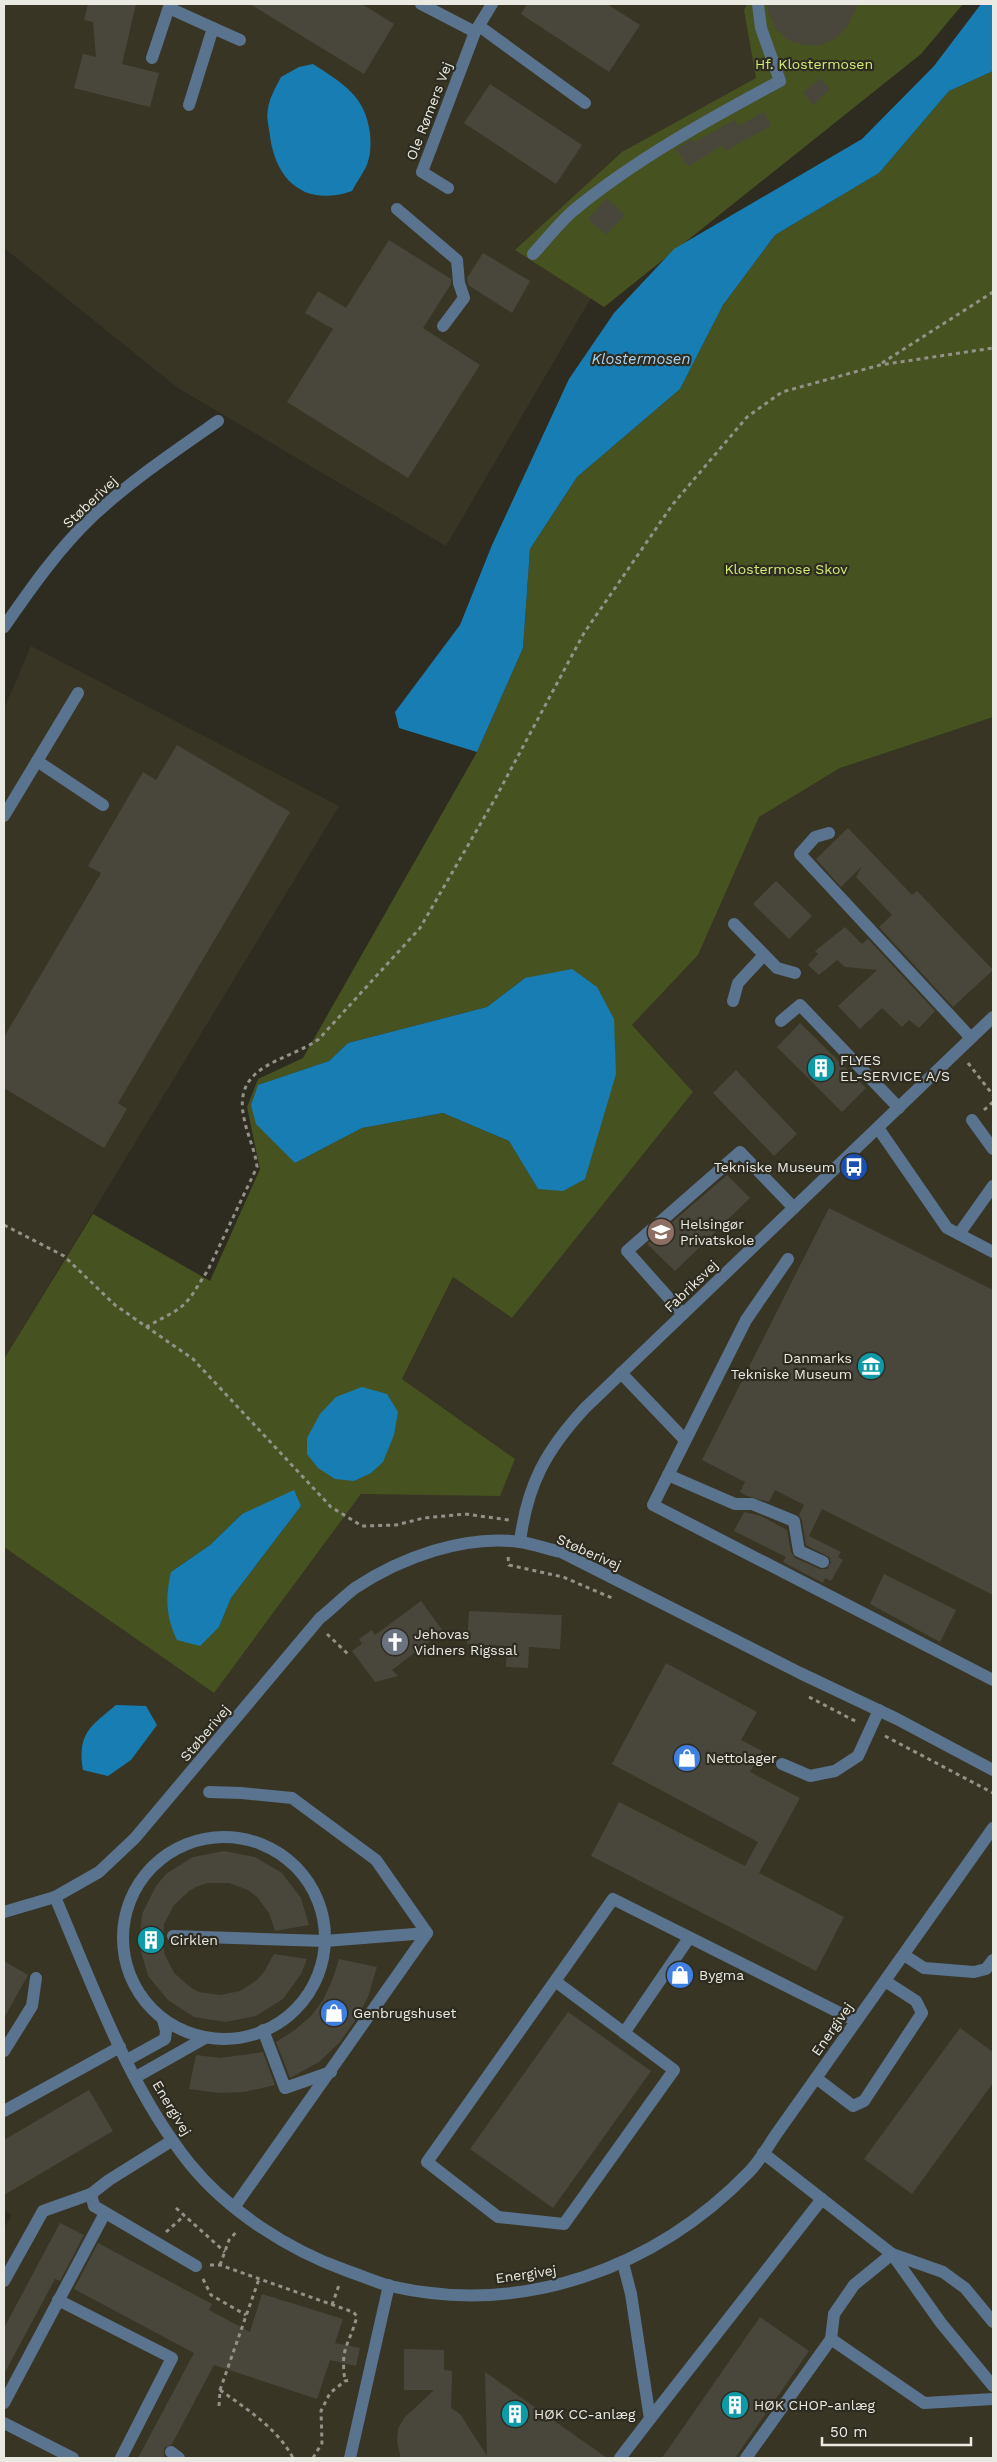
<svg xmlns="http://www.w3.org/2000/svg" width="997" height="2462" font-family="'Work Sans',sans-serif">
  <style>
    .built { fill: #393524 }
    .green { fill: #475221; fill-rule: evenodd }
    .water { fill: #187db2 }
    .building { fill: #49473b }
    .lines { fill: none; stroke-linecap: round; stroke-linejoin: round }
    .path { stroke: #939288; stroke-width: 3; stroke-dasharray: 4 4; stroke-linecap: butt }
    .minor { stroke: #5a738f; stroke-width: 12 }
    .labels { text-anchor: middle; stroke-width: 4.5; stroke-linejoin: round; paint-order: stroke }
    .park-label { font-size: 14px; fill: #d2ed75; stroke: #2e2c21 }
    .street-label { font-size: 14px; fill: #ebeae2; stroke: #2e2c21 }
    .poi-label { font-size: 14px; fill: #ebeae2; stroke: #2e2c21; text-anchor: start }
    .water-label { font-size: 15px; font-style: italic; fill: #aad3f0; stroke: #2e2c21 }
  </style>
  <rect width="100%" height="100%" fill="#2e2c21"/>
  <g class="built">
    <path d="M4,4H949L612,262L446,546L178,388L4,248Z"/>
    <path d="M31,646L339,806L4,1359V709Z"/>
    <path d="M993,717V2458H4V2228L12,2215L4,2210V1547L214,1693L361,1494L500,1495L515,1459L402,1379L453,1277L512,1318L693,1092L632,1025L698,955L759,817L840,768Z"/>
  </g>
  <g class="green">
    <path d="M747,4H963L921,54L604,307L515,250L622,152L756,78L744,10Z"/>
    <path d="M993,71V717L840,768L759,817L698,955L632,1025L693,1092L512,1318L453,1277L402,1379L515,1459L500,1496L361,1494L214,1693L4,1547V1359L93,1214L210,1281L260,1169L247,1107L258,1079L303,1058L477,752L523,648L530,549L577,477L680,389L723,305L775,235L879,173L949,91ZM525,978L538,1189L509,1141L443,1113L362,1128L295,1163L259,1085L329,1061L348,1043L487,1007ZM301,1506L231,1598L219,1627L171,1572L210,1545L242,1514Z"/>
  </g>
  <g class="water">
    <path d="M981,4H993V71L949,91L879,173L775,235L723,305L680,389L577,477L530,549L523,648L477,752L399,728L395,712L460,625L492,545L569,379L614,313L674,249L862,139L934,66Z"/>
    <path d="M313,64C342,83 365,95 370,133C371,144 371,156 366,167C362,175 356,183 352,191C306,207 276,182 270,136C269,127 266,117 268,109C269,98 276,87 281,77L299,67Z"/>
    <path d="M572,969L597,987L614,1019L616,1074L585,1179L563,1191L538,1189L509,1141L443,1113L362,1128L295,1163L256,1124L251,1105L258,1085L329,1061L348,1043L487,1007L525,978Z"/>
    <path d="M362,1387L387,1394L398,1412L394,1435L383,1462L371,1473L354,1481L335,1479L318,1468L307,1454V1438L320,1414L336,1397Z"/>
    <path d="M294,1490L301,1506L231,1598L219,1627L200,1646L177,1640C166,1617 165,1598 171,1572L210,1545L242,1514Z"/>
    <path d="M116,1705L146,1706L157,1725L131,1760L108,1776L83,1770C77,1733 91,1726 116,1705Z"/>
  </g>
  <g class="building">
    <path d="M88,4H136L122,64L159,73L150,107L74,88L83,54L96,57L93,22L84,20Z"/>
    <path d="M250,4H362L394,24L364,74Z"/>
    <path d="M527,4H607L640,25L609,72L521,14Z"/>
    <path d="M767,4H858L847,27L835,39L820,45H804L788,40L776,29L769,14Z"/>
    <path d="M820,78L830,89L813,105L803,93Z"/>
    <path d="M490,84L582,145L556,184L464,123Z"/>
    <path d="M764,112L771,126L725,151L722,145L688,167L676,149L692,139L694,142L735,120L738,126Z"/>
    <path d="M607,198L625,215L606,235L588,219Z"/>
    <path d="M389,240L451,279V284L423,328L480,365L408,478L287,402L333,329L305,313L318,291L346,308Z"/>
    <path d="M483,253L530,281L512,313L468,285L467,278Z"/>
    <path d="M177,745L290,812L118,1103L127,1109L104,1148L4,1088V1037L101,873L88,866L143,772L156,780Z"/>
    <path d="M848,828L912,895L917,891L993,970L953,1007L879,927L892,915L856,877L862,866L841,887L816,859Z"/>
    <path d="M776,881L812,916L789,939L753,904Z"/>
    <path d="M845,927L862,944L868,939L935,1011L919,1028L909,1020L902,1027L882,1008L860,1029L838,1006L877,970L845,967L837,960L819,975L808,965L818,954L815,951Z"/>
    <path d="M800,1023L866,1088L842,1112L777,1047Z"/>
    <path d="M736,1070L797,1134L774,1156L713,1093Z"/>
    <path d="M727,1175L750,1198L675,1271L647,1244Z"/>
    <path d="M829,1208L993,1290V1595L822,1509L809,1536L841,1552L838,1557L843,1560L831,1581L825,1578L823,1583L783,1562L786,1557L734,1531L744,1512L761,1516L787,1530L791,1552L795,1558L820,1569H827L831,1562L829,1557L806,1545L802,1520L799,1515L804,1505L775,1490L769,1502L747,1496L740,1492L745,1482L702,1460Z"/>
    <path d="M884,1574L956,1610L940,1642L870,1604Z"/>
    <path d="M421,1601L443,1631L392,1670L398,1676L375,1682L352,1651L362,1644L359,1639L372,1630L375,1635Z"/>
    <path d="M469,1611L562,1615L560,1649L529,1647L528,1668L506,1667L507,1646L467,1644Z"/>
    <path d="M666,1663L757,1712L741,1740L762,1751L750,1772L800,1798L759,1873L844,1917L816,1971L591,1856L619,1802L745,1866L758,1842L612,1764Z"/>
    <path d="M224,1851L255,1857L282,1873L301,1898L309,1925L275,1931L269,1913L257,1897L248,1890L229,1883H208L198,1886L189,1891L174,1905L164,1924L163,1945L165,1955L174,1973L190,1987L199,1992L220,1995L240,1991L257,1980L264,1972L274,1954L307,1959L301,1974L283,1999L256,2016L225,2022L194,2017L168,2000L148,1976L139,1945L142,1914L156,1886L166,1874L193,1857Z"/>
    <path d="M339,1959L377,1967L368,1997L356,2019L339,2043L319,2062L290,2078L276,2042L295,2030L311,2016L323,2000L332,1981Z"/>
    <path d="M4,1961L28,1975L4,2018Z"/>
    <path d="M568,2012L651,2071L553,2208L470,2149Z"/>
    <path d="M960,2028L993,2052V2083L912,2194L864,2159Z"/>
    <path d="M263,2052L275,2085L244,2092L219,2093L189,2089L196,2055L220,2058Z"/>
    <path d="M89,2090L113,2131L4,2195V2140Z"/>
    <path d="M60,2223L84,2235L60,2281L55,2279L4,2374V2328Z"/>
    <path d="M98,2243L212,2304L209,2310L250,2332L262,2294L343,2319L335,2343L360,2348L356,2366L330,2360L317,2399L214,2365L172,2444L164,2448V2458H138L194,2353L74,2289Z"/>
    <path d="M760,2317L809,2351L735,2458H662Z"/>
    <path d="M404,2349L444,2350V2370L452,2371L451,2408L460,2414L487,2456L485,2372L607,2458H401L397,2442L398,2429L404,2418L434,2390H404Z"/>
  </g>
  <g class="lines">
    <g class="path">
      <path d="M882,363L993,292"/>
      <path d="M968,1063L993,1095"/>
      <path d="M984,1110L993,1102"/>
      <path d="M4,1225L64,1256L115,1305L193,1359L331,1507L362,1526L396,1525L424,1518L465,1514L509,1520"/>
      <path d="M146,1327L174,1312L185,1304L192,1295L208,1270L257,1167C255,1149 247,1135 244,1118C232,1064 287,1062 319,1039L420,928L496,797L584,633L673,504L747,417L782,392L880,365L993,348"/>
      <path d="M508,1557L509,1565L563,1577L612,1598"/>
      <path d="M327,1634L348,1654"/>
      <path d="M809,1697L857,1722"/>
      <path d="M885,1736L993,1793"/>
      <path d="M176,2208L225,2252"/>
      <path d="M166,2232L184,2216"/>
      <path d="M210,2265H220L353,2312L357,2316C349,2347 340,2345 345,2381"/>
      <path d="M220,2265L229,2240L238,2230"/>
      <path d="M203,2279L211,2295L246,2315"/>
      <path d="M332,2305L339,2285"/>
      <path d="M220,2390C248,2410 277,2428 293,2458"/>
      <path d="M219,2406L220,2390L259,2279"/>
      <path d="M313,2458L322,2443L321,2411L330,2393L345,2381L352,2380"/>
    </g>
    <g class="minor">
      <path d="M421,4L475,32"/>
      <path d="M169,8L213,28L189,105"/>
      <path d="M479,26L585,103"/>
      <path d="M213,28L240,40"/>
      <path d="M152,58L170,4"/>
      <path d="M448,188L422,172L475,32L492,4"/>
      <path d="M397,209L457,260L459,283L464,298L443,326"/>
      <path d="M533,254C546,240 559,223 574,210C636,159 709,119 780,81L761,28L758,4"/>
      <path d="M4,627C31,588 59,548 94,515C132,480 175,451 218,421"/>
      <path d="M37,761L103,805"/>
      <path d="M4,816L78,693"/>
      <path d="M829,833L815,837L800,854L971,1038"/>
      <path d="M734,924L777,968L795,973"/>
      <path d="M733,1001L738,983L764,955"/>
      <path d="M781,1021L800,1005L899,1108"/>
      <path d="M972,1120L993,1149"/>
      <path d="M878,1128L947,1228L993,1252"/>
      <path d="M959,1234L993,1186"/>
      <path d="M788,1259L746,1320L653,1505L993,1680"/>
      <path d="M683,1314L627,1251L740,1152L794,1208"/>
      <path d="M621,1373L685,1440"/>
      <path d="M668,1475L735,1504H752L794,1521L799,1551L823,1562"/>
      <path d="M520,1542C527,1485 546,1450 585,1408L993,1017"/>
      <path d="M782,1764L810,1776L835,1771L858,1756L879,1710"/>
      <path d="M209,1792L241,1793L292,1798L376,1860L427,1933L235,2206"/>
      <circle cx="224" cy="1938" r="101"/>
      <path d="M55,1897C93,1986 129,2088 190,2164C228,2211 289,2250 345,2270C360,2275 375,2282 390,2286C523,2317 656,2268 749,2172C760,2161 768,2146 777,2133C794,2109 811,2085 828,2061C883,1983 938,1906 993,1828"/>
      <path d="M4,1912L55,1897L99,1872L135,1838L320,1618C332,1609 343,1597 355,1588C400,1558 465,1534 520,1542C534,1544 547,1549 561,1552L800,1673L897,1719L993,1770"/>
      <path d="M173,1936L325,1941L427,1933"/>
      <path d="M904,1955L924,1968L974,1972L986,1969L993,1960"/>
      <path d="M555,1981L674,2070L564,2224L498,2217L427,2162L613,1899L856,2021"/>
      <path d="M263,2030L285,2088L331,2072"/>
      <path d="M624,2033L689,1938"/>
      <path d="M4,2051L32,2006L36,1978"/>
      <path d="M127,2060L165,2039L166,2031L163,2020"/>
      <path d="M136,2077L205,2038"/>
      <path d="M816,2078L853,2106L864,2101L922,2013L916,2001L885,1981"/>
      <path d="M4,2111L120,2047"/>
      <path d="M173,2140L109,2180L91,2194L94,2206L196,2266"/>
      <path d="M763,2153L892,2254L941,2323L993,2386"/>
      <path d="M892,2254L943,2272L965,2288L993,2322"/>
      <path d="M4,2281L43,2211L91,2194"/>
      <path d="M58,2300L172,2358L121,2458"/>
      <path d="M831,2339L924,2403L993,2399"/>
      <path d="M4,2403L105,2213"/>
      <path d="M650,2419L822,2199"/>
      <path d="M4,2423L73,2458"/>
      <path d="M171,2452L179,2458"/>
      <path d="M350,2458L389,2285"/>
      <path d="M620,2458L650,2419L631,2294L623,2263"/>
      <path d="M746,2458L831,2339L834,2314L854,2285L892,2254"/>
    </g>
  </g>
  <defs>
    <symbol id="building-disc" viewBox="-11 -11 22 22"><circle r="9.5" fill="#0f9aa8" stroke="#2e2c21"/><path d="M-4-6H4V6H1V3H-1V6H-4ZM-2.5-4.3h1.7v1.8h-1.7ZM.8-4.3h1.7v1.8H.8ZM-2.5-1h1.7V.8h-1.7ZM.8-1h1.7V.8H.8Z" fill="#fff"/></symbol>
    <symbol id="bus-disc" viewBox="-11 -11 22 22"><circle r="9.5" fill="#1a4fb4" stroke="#2e2c21"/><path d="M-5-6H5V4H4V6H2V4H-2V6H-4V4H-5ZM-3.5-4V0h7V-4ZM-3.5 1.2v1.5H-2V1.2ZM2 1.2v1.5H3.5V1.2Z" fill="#fff"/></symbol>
    <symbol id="school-disc" viewBox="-11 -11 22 22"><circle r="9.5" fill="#8d6e63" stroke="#2e2c21"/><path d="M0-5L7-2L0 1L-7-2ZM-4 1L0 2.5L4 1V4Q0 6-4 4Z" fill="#fff"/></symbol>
    <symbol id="museum-disc" viewBox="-11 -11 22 22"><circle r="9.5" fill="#0f9aa8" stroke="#2e2c21"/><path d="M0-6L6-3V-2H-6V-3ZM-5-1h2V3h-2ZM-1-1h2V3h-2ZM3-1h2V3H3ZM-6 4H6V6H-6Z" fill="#fff"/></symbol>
    <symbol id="church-disc" viewBox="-11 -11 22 22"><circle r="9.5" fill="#6b7280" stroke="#2e2c21"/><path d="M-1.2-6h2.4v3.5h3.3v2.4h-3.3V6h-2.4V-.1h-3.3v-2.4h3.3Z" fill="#fff"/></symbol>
    <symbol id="shop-disc" viewBox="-11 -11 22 22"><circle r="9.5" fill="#3f7fe0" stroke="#2e2c21"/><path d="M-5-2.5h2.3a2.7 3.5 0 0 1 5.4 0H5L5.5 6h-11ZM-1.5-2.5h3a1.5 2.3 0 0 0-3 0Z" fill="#fff"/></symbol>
  </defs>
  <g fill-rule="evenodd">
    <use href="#building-disc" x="805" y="1052" width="32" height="32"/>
    <use href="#bus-disc" x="838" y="1151" width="32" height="32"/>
    <use href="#school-disc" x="645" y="1216" width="32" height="32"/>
    <use href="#museum-disc" x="855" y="1350" width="32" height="32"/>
    <use href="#church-disc" x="379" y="1626" width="32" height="32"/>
    <use href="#shop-disc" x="671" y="1742" width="32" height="32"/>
    <use href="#building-disc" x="135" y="1924" width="32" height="32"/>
    <use href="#shop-disc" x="664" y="1959" width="32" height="32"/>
    <use href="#shop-disc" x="318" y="1997" width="32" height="32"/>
    <use href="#building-disc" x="719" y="2389" width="32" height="32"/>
    <use href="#building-disc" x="499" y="2398" width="32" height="32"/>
  </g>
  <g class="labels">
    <g class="park-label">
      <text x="814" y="69">Hf. Klostermosen</text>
      <text x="786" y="574">Klostermose Skov</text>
    </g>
    <g class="street-label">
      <text transform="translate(429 111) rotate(-69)" y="5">Ole Rømers Vej</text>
      <text transform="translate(90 502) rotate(-43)" y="5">Støberivej</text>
      <text transform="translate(691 1286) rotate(-44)" y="5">Fabriksvej</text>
      <text transform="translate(589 1552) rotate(24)" y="5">Støberivej</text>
      <text transform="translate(205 1733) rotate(-50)" y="5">Støberivej</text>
      <text transform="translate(832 2029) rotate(-55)" y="5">Energivej</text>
      <text transform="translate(172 2108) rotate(59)" y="5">Energivej</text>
      <text transform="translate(526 2274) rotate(-8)" y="5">Energivej</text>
    </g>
    <g class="poi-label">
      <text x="840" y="1065">FLYES<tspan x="840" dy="16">EL-SERVICE A/S</tspan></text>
      <text x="835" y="1172" text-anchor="end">Tekniske Museum</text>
      <text x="680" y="1229">Helsingør<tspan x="680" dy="16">Privatskole</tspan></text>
      <text x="852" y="1363" text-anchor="end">Danmarks<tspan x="852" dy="16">Tekniske Museum</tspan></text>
      <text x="414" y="1639">Jehovas<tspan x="414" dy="16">Vidners Rigssal</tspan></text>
      <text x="706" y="1763">Nettolager</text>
      <text x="170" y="1945">Cirklen</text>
      <text x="699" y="1980">Bygma</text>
      <text x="353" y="2018">Genbrugshuset</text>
      <text x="754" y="2410">HØK CHOP-anlæg</text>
      <text x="534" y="2419">HØK CC-anlæg</text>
    </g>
    <g class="water-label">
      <text x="641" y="364">Klostermosen</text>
    </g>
  </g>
  <rect width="997" height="2462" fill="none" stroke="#ebeae2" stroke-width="10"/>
  <path d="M822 2437v8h149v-8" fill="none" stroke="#ebeae2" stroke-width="2.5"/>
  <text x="830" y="2437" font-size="15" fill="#ebeae2" stroke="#2e2c21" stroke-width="4" paint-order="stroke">50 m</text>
</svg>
